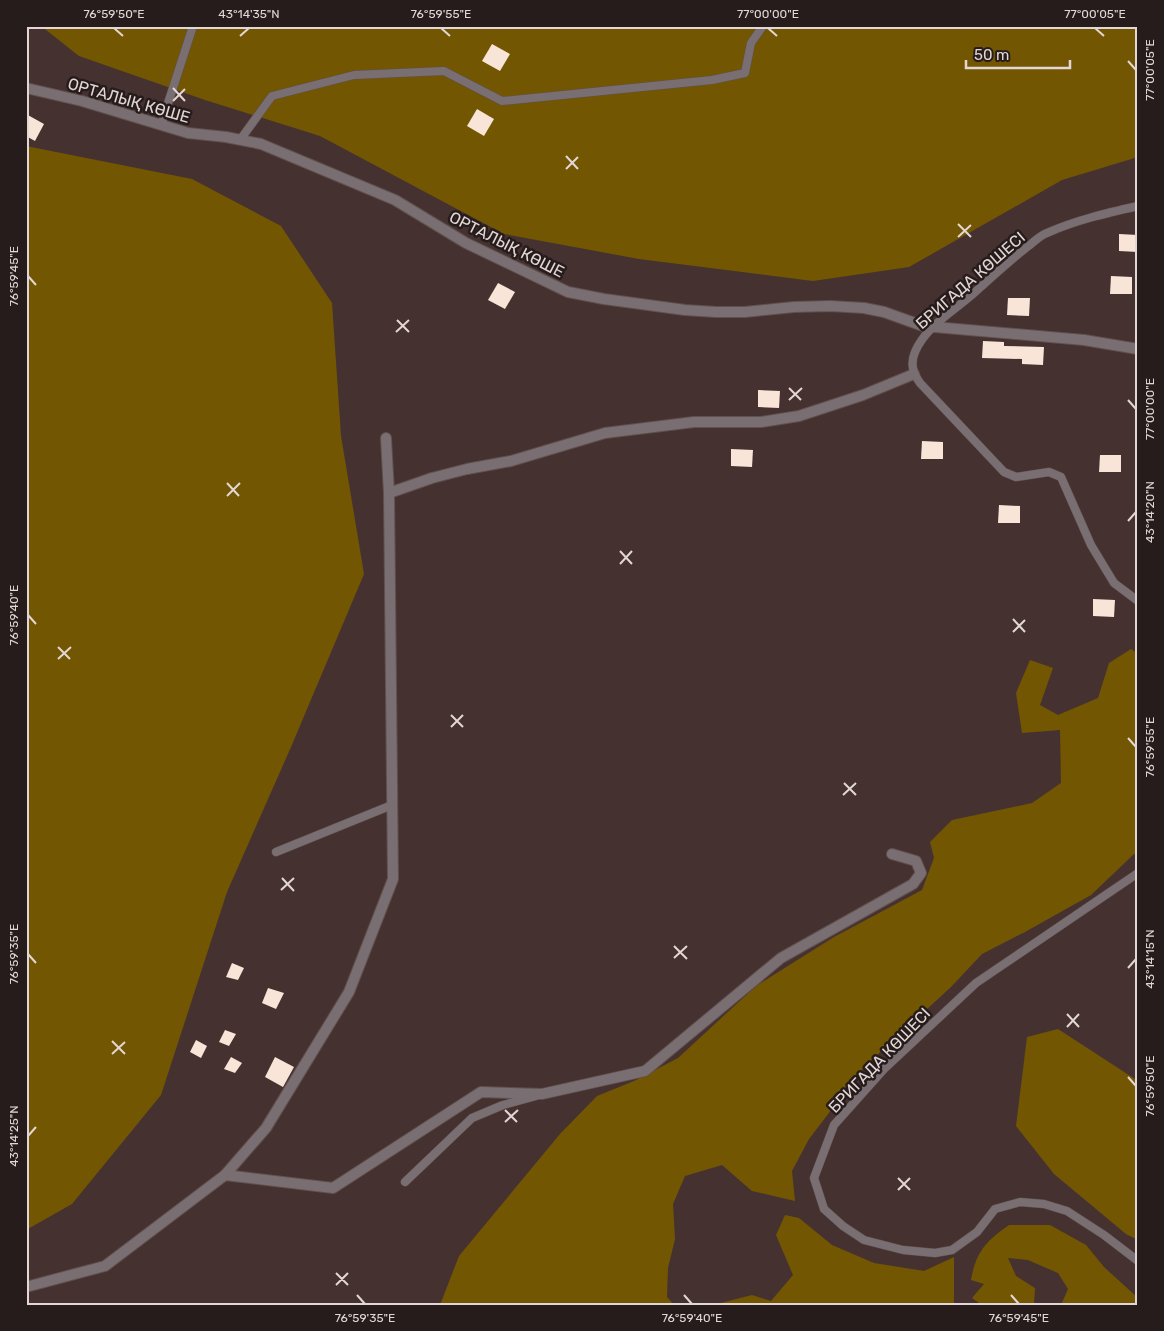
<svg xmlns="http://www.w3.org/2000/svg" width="1164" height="1331" font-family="Rubik,sans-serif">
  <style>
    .green { fill: #735602 }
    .building { fill: #f8e5d8 }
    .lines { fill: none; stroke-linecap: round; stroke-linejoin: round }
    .lane-casing { stroke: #61504e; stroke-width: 9 }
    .street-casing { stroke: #61504e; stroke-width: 12 }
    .lane { stroke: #796f72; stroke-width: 8 }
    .street { stroke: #796f72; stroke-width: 10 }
    .ticks { fill: none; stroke: #e3d7d5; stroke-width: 2 }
    .labels { text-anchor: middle; stroke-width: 5; stroke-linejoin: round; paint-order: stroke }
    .street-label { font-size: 16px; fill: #e3d7d5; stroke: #251c1b }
    .neatline { fill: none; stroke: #e3d7d5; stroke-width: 2 }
    .ticks-label { font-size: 12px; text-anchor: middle; fill: #e3d7d5 }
  </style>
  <rect width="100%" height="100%" fill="#453230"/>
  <g class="green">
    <path d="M41,26H1138V157L1062,180L909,267L813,281L639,259L504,234L320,136L205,100L79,56Z"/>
    <path d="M26,146L192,179L281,226L332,303L341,436L364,574L291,747L227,892L161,1095L72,1204L26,1230Z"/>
    <path d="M1131,649L1138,654V852L1133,855L1091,895L1025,932L982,954L951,987L864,1067L809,1139L792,1171L795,1201L752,1191L722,1165L685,1176L673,1204L675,1239L668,1268L667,1297L674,1305H440L459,1256L560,1134L597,1096L634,1081L678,1058L756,986L834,937L922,890L934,858L930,842L952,820L1032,803L1061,783L1060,730L1022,733L1016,693L1030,660L1053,668L1040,705L1058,715L1098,698L1109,663Z"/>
    <path d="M1058,1029L1138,1081V1240L1126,1234L1054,1174L1016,1126L1027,1037Z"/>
    <path d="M785,1215L799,1218L832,1245L874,1263L924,1271L954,1257V1305H713L752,1295L771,1301L793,1275L776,1235Z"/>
    <path d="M1009,1225H1050L1086,1245L1104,1267L1138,1298V1305H1061L1068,1289L1058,1273L1028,1260L1008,1258L1016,1276L1035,1288L1034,1305H982L972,1298L984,1284L971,1280C976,1252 986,1241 1009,1225Z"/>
  </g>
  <g class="building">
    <path d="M492,44L510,54L500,71L482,61Z"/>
    <path d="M477,109L494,119L484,136L467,126Z"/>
    <path d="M26,114L44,124L35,141L26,136Z"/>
    <path d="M1119,234L1138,235V252L1119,251Z"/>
    <path d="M1111,276L1132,277V294H1110Z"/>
    <path d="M498,283L515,292L505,309L488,300Z"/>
    <path d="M1008,298H1030L1029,316L1007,315Z"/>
    <path d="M983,341L1004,342V346L1044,347L1043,365L1022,364V359L982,358Z"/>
    <path d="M758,390L780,391L779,408L758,407Z"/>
    <path d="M922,441L943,442V459H921Z"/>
    <path d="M731,449L753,450L752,467L731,466Z"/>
    <path d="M1100,455H1121V472H1099Z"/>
    <path d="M999,505L1020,506V523H998Z"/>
    <path d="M1093,599L1115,600L1114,617L1093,616Z"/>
    <path d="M232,963L244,968L238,980L226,977Z"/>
    <path d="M268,988L284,993L276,1009L262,1003Z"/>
    <path d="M225,1030L236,1034L229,1046L219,1042Z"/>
    <path d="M196,1040L207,1046L201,1058L190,1052Z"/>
    <path d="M231,1057L242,1063L235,1073L224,1069Z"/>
    <path d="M275,1057L294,1067L283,1087L265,1077Z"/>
  </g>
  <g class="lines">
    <defs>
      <g id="lane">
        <path d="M161,125L193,26"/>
        <path d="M240,140L272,96L354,75L444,71L502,101L712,80L745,73L751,43L763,26"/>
        <path d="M1138,206C1107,213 1076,220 1047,233C1041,235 1036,240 1031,244C1011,259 993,276 974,293C954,311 926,326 915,352C910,364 913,373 920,383L1004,472L1016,477L1049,472L1061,477L1091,545L1114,583L1138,601"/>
        <path d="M276,852L392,805"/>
        <path d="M1138,873L976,983L884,1069L834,1125L814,1178L824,1209L843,1226L864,1240L903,1250L935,1253L952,1250L977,1232L995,1209L1020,1202L1044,1204L1067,1211L1104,1235L1138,1261"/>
        <path d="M405,1182L472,1118L503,1105L536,1096"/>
      </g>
      <g id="street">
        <path d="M26,88L82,101L188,133L226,137L261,144L395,200L466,243L568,292L604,299L685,310L716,312H745L794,307L830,306L864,308L884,312L923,326L1084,340L1138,349"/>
        <path d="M386,438L389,493L432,478L467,469L511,461L605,433L694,422H761L799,416L863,395L914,374"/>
        <path d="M225,1175L266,1128L349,992L393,879L389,493"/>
        <path d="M26,1287L105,1266L225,1175L333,1188L481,1092L542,1094L645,1071L781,958L913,884L921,873L916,861L892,854"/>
      </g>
    </defs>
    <use href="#lane" class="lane-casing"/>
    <use href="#street" class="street-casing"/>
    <use href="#lane" class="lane"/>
    <use href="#street" class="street"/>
  </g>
  <path class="ticks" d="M114,28L123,36M441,28L450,36M768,28L777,36M1095,28L1104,36M240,36L249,28M1128,61L1136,70M173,88L185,101M173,101L185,89M566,156L578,169M566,169L578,157M958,224L971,237M958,237L971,225M28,276L36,285M397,320L409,332M396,332L409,320M789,388L801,400M789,400L802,388M1128,400L1136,409M227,483L239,496M227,496L240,483M1128,521L1136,512M620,551L632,564M620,564L632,551M28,615L36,624M1013,619L1025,632M1013,632L1025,620M58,647L70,659M58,659L71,647M451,715L463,727M451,727L463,715M1128,738L1136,747M844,783L856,795M843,795L856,783M282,878L294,891M281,890L294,878M674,946L687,959M28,954L36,963M674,958L687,946M1128,968L1136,959M1067,1014L1079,1027M1067,1027L1079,1014M112,1041L125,1054M112,1054L125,1042M1128,1077L1136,1086M505,1110L517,1122M505,1122L518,1110M28,1136L36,1127M898,1178L910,1190M898,1190L910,1178M336,1273L348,1285M336,1285L348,1273M357,1295L365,1304M684,1295L692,1304M1011,1295L1019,1304"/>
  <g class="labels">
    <g class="street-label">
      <text transform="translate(129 100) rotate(16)" y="6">ОРТАЛЫҚ КӨШЕ</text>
      <text transform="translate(507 244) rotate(27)" y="6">ОРТАЛЫҚ КӨШЕ</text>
      <text transform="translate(970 280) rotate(-41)" y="6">БРИГАДА КӨШЕСІ</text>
      <text transform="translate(879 1060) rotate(-46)" y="6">БРИГАДА КӨШЕСІ</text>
    </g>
  </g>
  <rect width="1164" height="1331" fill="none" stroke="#251c1b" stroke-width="55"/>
  <path d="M966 60v8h104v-8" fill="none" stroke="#e3d7d5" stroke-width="2.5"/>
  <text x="974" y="60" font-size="15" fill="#e3d7d5" stroke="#251c1b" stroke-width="4" paint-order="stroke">50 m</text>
  <rect x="28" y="28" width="1108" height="1276" class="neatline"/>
  <g class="ticks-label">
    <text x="114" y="18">76°59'50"E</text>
    <text x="249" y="18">43°14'35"N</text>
    <text x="441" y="18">76°59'55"E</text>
    <text x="768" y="18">77°00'00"E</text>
    <text x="1095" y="18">77°00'05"E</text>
    <text transform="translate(1150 70) rotate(-90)" y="4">77°00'05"E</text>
    <text transform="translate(14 276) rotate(-90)" y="4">76°59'45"E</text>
    <text transform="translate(1150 409) rotate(-90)" y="4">77°00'00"E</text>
    <text transform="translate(1150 512) rotate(-90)" y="4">43°14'20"N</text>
    <text transform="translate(14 615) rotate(-90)" y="4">76°59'40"E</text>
    <text transform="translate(1150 747) rotate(-90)" y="4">76°59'55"E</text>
    <text transform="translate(14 954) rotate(-90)" y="4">76°59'35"E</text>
    <text transform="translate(1150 959) rotate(-90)" y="4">43°14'15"N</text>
    <text transform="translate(1150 1086) rotate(-90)" y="4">76°59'50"E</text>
    <text transform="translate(14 1136) rotate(-90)" y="4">43°14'25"N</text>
    <text x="365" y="1322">76°59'35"E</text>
    <text x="692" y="1322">76°59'40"E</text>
    <text x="1019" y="1322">76°59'45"E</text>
  </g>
</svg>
